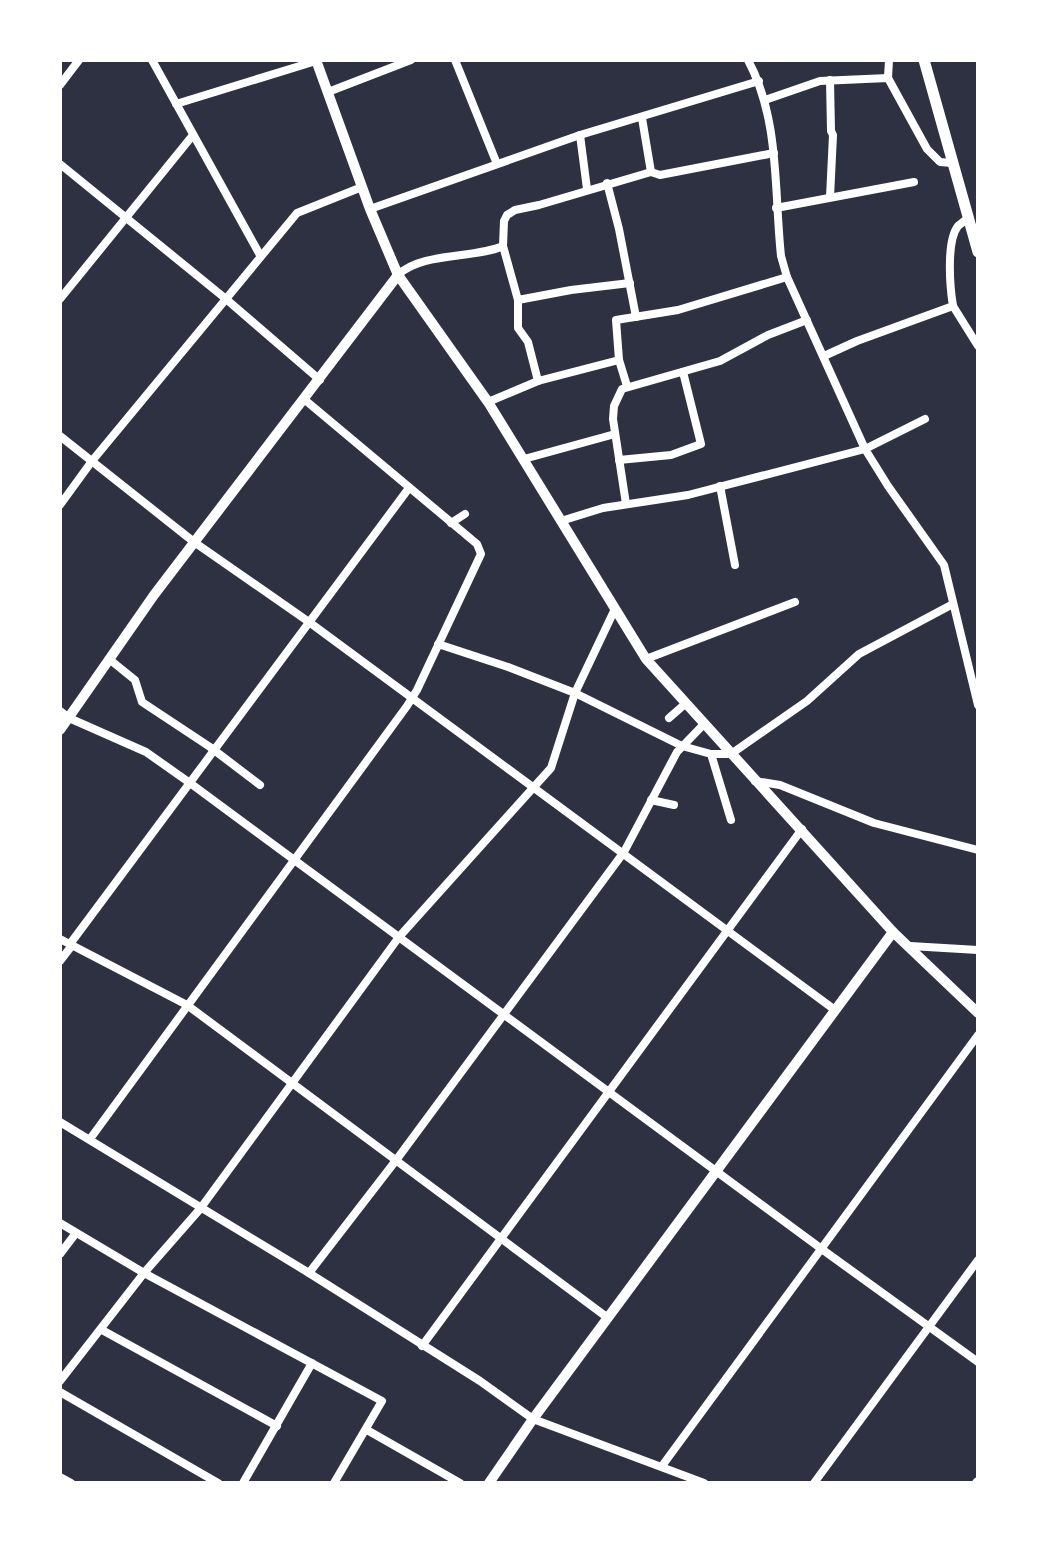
<svg xmlns="http://www.w3.org/2000/svg" width="1038" height="1543" font-family="'Noto Sans',sans-serif">
  <style>
    .lines { fill: none; stroke-linecap: round; stroke-linejoin: round }
    .minor { stroke: #fff; stroke-width: 8 }
    .tertiary { stroke: #fff; stroke-width: 10 }
    .secondary { stroke: #fff; stroke-width: 11 }
  </style>
  <rect width="100%" height="100%" fill="#2d3142"/>
  <g class="lines">
    <g class="minor">
      <path d="M152,60L260,255"/>
      <path d="M455,60L497,164"/>
      <path d="M748,60C780,120 774,190 781,256L787,277L865,449L888,486L944,565L978,705"/>
      <path d="M888,78L889,60"/>
      <path d="M830,80L831,131L833,135L830,197"/>
      <path d="M60,85L79,60"/>
      <path d="M328,92L411,60"/>
      <path d="M765,100L820,81L888,78L927,149L940,162L952,163"/>
      <path d="M176,104L316,61"/>
      <path d="M642,118L651,172"/>
      <path d="M580,135L587,189"/>
      <path d="M60,164L226,299L320,380"/>
      <path d="M607,183L619,229L636,317"/>
      <path d="M776,208L914,182"/>
      <path d="M370,209L580,135L759,81"/>
      <path d="M503,246L518,300V328L528,342L538,381"/>
      <path d="M398,275C421,252 474,259 503,246L504,221L507,215L515,210L539,205L651,172L660,175L774,153"/>
      <path d="M60,299L193,135"/>
      <path d="M518,300L571,290L630,283"/>
      <path d="M953,306L978,346"/>
      <path d="M824,356L857,341L953,306C950,288 946,241 958,226C959,225 967,219 968,218"/>
      <path d="M627,386L619,360L616,320L678,310L787,277"/>
      <path d="M488,402L538,381L619,360"/>
      <path d="M60,436L194,542L309,622L835,1010"/>
      <path d="M524,459L615,434"/>
      <path d="M619,460L671,455L701,444L683,372"/>
      <path d="M720,486L735,565"/>
      <path d="M626,504L613,419L614,406L622,389L720,361L768,335L807,320"/>
      <path d="M60,505L92,461L297,213L362,187"/>
      <path d="M561,521L603,508L688,495L865,449L925,419"/>
      <path d="M451,523L465,514"/>
      <path d="M438,644L508,667L575,693L682,746L711,754H731L807,701L859,654L953,604"/>
      <path d="M109,659L135,680L142,702L210,747L260,785"/>
      <path d="M646,659L795,602"/>
      <path d="M60,711L69,718L146,752L190,783L823,1250L978,1362"/>
      <path d="M669,718L685,704"/>
      <path d="M711,754L731,820"/>
      <path d="M755,781L780,785L874,823L978,850"/>
      <path d="M651,800L674,805"/>
      <path d="M60,939L187,1005L608,1318"/>
      <path d="M910,946L978,950"/>
      <path d="M60,961L70,948V944L409,488"/>
      <path d="M60,1122L309,1273L480,1381L533,1419L704,1483"/>
      <path d="M90,1139L407,706L417,690L481,554L477,544L305,400"/>
      <path d="M60,1223L144,1273L382,1401L334,1483"/>
      <path d="M60,1254L76,1233"/>
      <path d="M309,1273L397,1159L624,852L677,752L704,724"/>
      <path d="M102,1330L277,1426"/>
      <path d="M422,1346L802,829"/>
      <path d="M60,1381L144,1273L200,1209L399,937L551,768L575,693L614,611"/>
      <path d="M60,1392L218,1483"/>
      <path d="M367,1430L460,1483"/>
      <path d="M662,1466L978,1035"/>
      <path d="M60,1477L71,1483"/>
      <path d="M243,1483L312,1363"/>
      <path d="M814,1483L978,1260"/>
    </g>
    <g class="tertiary">
      <path d="M316,60L370,209L398,275L488,402L646,659L893,932L978,1013"/>
      <path d="M60,730L154,595L398,275"/>
      <path d="M489,1483L533,1419L893,932"/>
      <path d="M977,1483L978,1482"/>
    </g>
    <path class="secondary" d="M924,60L978,252"/>
  </g>
  <rect width="1038" height="1543" fill="none" stroke="#ffffff" stroke-width="124"/>
</svg>
